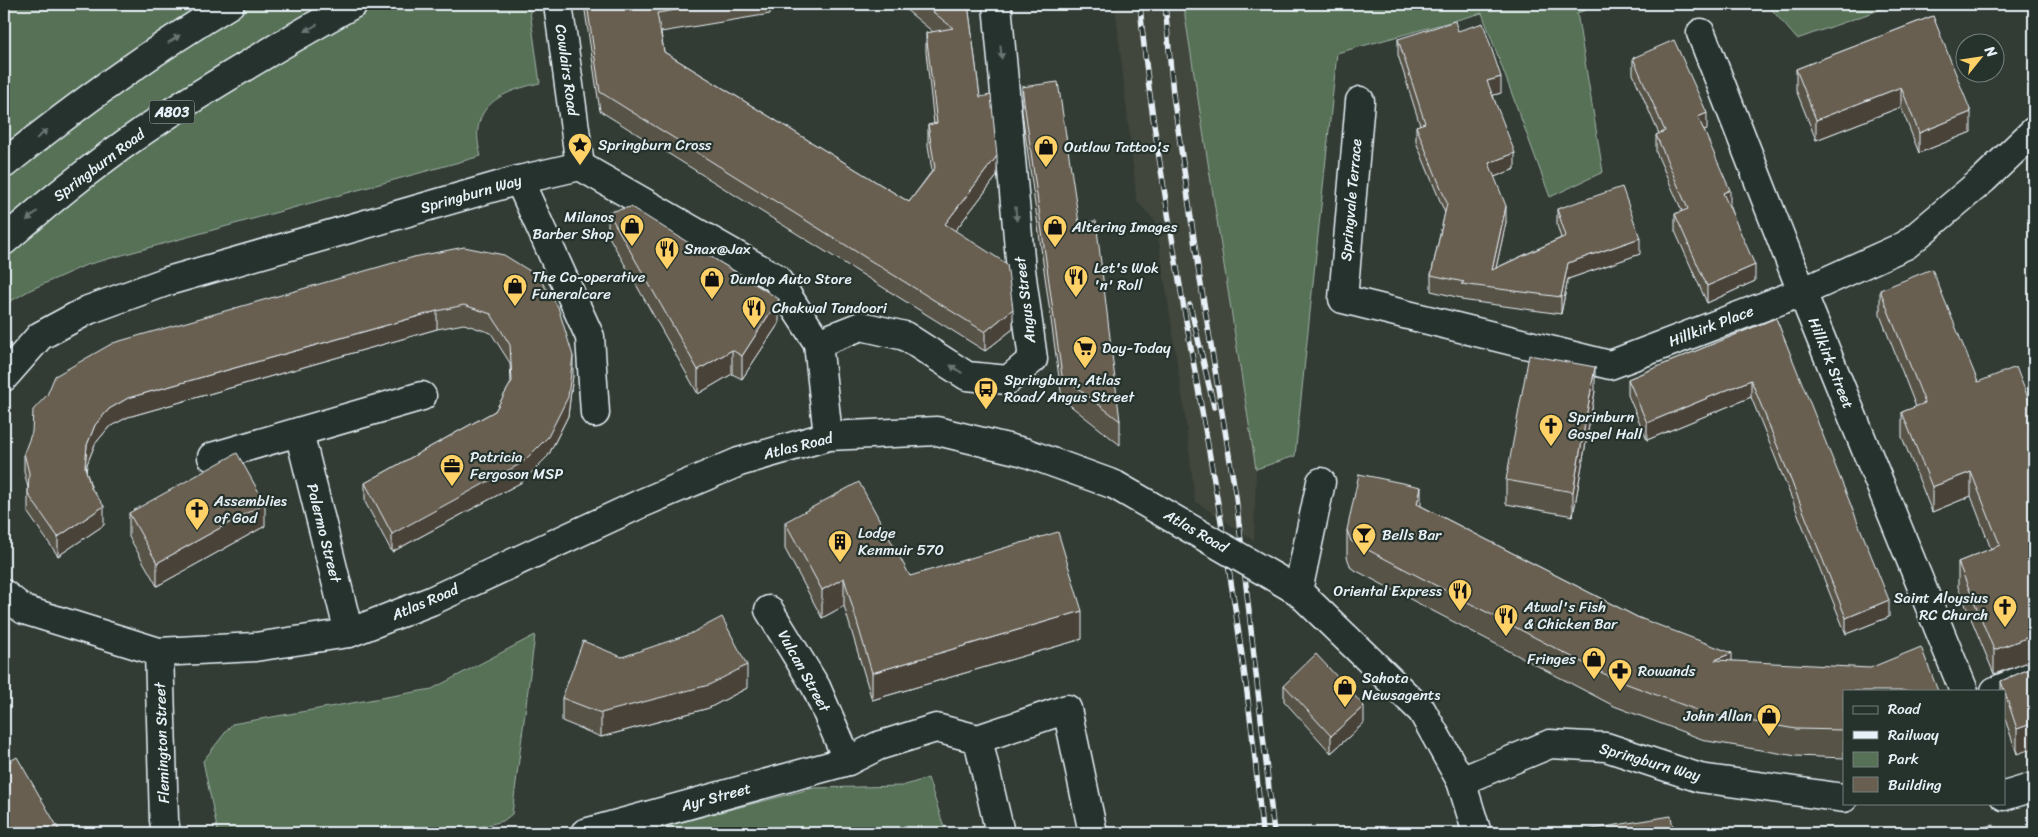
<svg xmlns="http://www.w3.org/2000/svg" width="2038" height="837" font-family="Sriracha,sans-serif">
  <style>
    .built { fill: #43463d }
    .green { fill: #577157; stroke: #a0b1a8 }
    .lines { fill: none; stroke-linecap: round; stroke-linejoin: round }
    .minor-casing { stroke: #e8f1f8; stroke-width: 31 }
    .major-casing { stroke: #e8f1f8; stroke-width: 31 }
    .minor { stroke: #26332d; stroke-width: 28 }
    .major { stroke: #26332d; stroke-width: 28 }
    .rail-casing { stroke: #e8f1f8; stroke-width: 5.5 }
    .rail { stroke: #26332d; stroke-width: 4; stroke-dasharray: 11; stroke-linecap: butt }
    .minor-bridge-casing { stroke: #e8f1f8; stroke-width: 31; stroke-linecap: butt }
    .minor-bridge { stroke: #26332d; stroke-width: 28 }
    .wall { fill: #595246; stroke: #e8f1f8 }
    .shaded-wall { fill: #494239; stroke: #e8f1f8 }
    .building { fill: #685f51; stroke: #e8f1f8 }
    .oneway { fill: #6a7674 }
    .labels { text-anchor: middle; stroke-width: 4.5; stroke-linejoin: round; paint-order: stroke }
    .shield { fill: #26332d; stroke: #aeb8bb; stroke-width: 1 }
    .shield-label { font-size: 14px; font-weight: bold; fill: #e8f1f8 }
    .street-label { font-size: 15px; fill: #e8f1f8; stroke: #26332d }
    .poi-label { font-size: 15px; fill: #e8f1f8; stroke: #26332d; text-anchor: start }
  </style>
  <rect width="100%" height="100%" fill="#333c34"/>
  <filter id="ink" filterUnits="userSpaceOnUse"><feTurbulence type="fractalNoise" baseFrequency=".02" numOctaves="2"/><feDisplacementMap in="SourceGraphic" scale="10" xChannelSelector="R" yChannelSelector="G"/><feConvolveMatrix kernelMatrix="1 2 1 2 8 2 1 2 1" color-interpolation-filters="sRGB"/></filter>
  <g filter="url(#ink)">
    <path class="built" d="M1115,4H1185V16L1256,469L1254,541L1195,501L1185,414L1156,222L1137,201Z"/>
    <g class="green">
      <path d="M4,4H529L540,83C499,92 467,107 481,156L86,265L30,290L4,305Z"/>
      <path d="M1185,4H1603L1577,13L1603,172L1550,197L1482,13L1337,53L1295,456L1256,469L1185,16Z"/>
      <path d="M1767,4H1896L1797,39Z"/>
      <path d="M535,635L512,814L503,821L457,833H218L203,761L232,724L432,689Z"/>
      <path d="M928,778L946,833H639L814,788L902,786Z"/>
    </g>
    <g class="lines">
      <defs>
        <g id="minor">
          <path d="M558,4L580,166"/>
          <path d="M1701,33L1802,292L1964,691"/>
          <path d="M1360,101L1343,299L1610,365L1802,292L1906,245L1984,179L2034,131"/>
          <path d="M519,180L590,337L595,413"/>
          <path d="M818,343L861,326L905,336L967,376L1008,380L1033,359L1021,270L997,4"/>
          <path d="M4,377L40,336L88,310L168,281L519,180L580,166L776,278L818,343L828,436"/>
          <path d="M299,432L349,633"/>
          <path d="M212,457L422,396"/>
          <path d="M1274,577L1298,591L1422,711L1461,781L1477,833"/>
          <path d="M1298,591L1321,482"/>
          <path d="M4,594L24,610L159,652L255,647L349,633L431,601L640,504L739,462L828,436L937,431L1024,452L1115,485"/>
          <path d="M769,610L816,687L848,761"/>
          <path d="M159,652L164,820L166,833"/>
          <path d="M1995,691L2034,675"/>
          <path d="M978,739L1000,833"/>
          <path d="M1461,781L1550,744L1606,747L1700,778L1844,798"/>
          <path d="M2004,796L2034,787"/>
          <path d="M585,833L848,761L878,746L936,728L978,739L1067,709L1093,833"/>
        </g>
        <g id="major">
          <path d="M4,164C76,106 150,52 230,4"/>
          <path d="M4,241C55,196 107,154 164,117C225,77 289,40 353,4"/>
        </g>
      </defs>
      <use href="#minor" class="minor-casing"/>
      <use href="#major" class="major-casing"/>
      <use href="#minor" class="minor"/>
      <use href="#major" class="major"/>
      <defs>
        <g id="rail">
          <path d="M1140,4C1147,91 1162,176 1176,262C1208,452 1247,642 1262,833"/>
          <path d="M1165,4L1173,94L1198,267L1236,497L1274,833"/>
          <path d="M1190,305L1214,407"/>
        </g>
      </defs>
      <use href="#rail" class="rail-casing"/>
      <use href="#rail" class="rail"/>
      <defs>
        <path id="minor-bridge" d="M1115,485L1274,577"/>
      </defs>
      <use href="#minor-bridge" class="minor-bridge-casing"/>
      <use href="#minor-bridge" class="minor-bridge"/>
    </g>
    <g class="wall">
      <path d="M584,4H778L770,5V14L661,32L664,52L909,202L932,171L928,145V125L934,124L926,52V33L933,32L899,4H968L980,97L997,176L955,231L1013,329L985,351L600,111Z"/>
      <path d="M1933,16L1971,132L1919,153L1901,107L1816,140L1796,90V69Z"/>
      <path d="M1458,31L1501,93L1493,95L1515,169L1494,177L1506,222L1496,268L1561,238L1557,225V209L1640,254L1568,279L1561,314L1461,300V298L1431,291V275L1445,213L1416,142V126L1420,125L1398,55V39Z"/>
      <path d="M1633,58L1707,130L1704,131L1755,281L1707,303L1675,231V214L1682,211L1656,152V135L1659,134L1633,74Z"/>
      <path d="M1022,87L1079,223L1120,421V445L1062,399L1022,111Z"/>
      <path d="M2034,175V204L2032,199V176Z"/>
      <path d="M608,212L779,323L742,379L732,374L698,394L608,235Z"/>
      <path d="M414,257L573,375L568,416L548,456L522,482L392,552L365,502V483L495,411L511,383L510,363L491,333L464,324L437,329L128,417L109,427L95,444L87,464L86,471L104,525L58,556L28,513V488L24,471V453Z"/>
      <path d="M1880,290L1978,382L2034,413V660L1994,674L1958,587V562L1991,549L1971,496L1932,512L1902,437V412L1916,407L1880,315Z"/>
      <path d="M1776,318L1889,617L1846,634L1751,397L1647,440L1628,395V379Z"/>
      <path d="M1595,391L1573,516L1506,504V480Z"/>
      <path d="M1421,506L1637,617L1732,661L1844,691V758L1796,756L1707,741L1614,706L1351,568L1347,557V530Z"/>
      <path d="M129,513L265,526L157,586L129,537Z"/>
      <path d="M785,522L910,576L1082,639L872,700L844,606L822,618L785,549Z"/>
      <path d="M622,657L747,688L709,708L601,737L562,721V698Z"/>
      <path d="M2034,667L2017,754L2004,716V691H2001V681Z"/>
      <path d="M1284,685L1364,723L1331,753L1284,701Z"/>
    </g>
    <g class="shaded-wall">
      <path d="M1501,77V93L1487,97V81Z"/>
      <path d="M1901,87V107L1816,140V120Z"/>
      <path d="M1971,112V132L1919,153V133Z"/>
      <path d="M1707,113V130L1698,133V117Z"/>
      <path d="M1515,153V169L1489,179V163Z"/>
      <path d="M997,156V176L945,244V224Z"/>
      <path d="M1730,190V207L1723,210V193Z"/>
      <path d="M1506,206V222L1492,286V270Z"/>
      <path d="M1640,238V254L1568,279L1561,314V297L1568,263Z"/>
      <path d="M1755,265V281L1707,303V286Z"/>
      <path d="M779,299V323L742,379V356Z"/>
      <path d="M1013,309V329L985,351V332Z"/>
      <path d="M437,311V329L128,417L109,427L95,444L87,464L85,486V467L87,445L95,425L109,409L128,398Z"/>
      <path d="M732,350V374L698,394V370Z"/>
      <path d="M573,356V375L568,416L548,456L522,482L392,552V534Z"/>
      <path d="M1595,367V391L1573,516V492Z"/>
      <path d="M1751,380V397L1647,440V423Z"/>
      <path d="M1971,472V496L1932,512V487Z"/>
      <path d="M1421,487V514L1417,504Z"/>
      <path d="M265,503V526L157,586V563Z"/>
      <path d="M104,506V525L58,556V537Z"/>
      <path d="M844,578V606L822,618V590Z"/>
      <path d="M1889,600V617L1846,634V618Z"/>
      <path d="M1082,611V639L872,700V673Z"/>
      <path d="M2034,635V660L1994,674V650Z"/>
      <path d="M1732,653V680L1715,660Z"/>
      <path d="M747,665V688L709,708L601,737V713Z"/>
      <path d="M1364,706V723L1331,753V736Z"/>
      <path d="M2034,723V748L2017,754V729Z"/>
    </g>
    <g class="building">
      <path d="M587,4H715L657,13L664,52L909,202L935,168L928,125L937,123L926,33L953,28L923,4H968L980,97L991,95L997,156L945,224L1007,264L1013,309L985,332L600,92Z"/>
      <path d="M1933,16L1971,112L1919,133L1901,87L1816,120L1796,69Z"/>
      <path d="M1455,21L1458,31L1483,23L1501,77L1487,81L1515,153L1489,163L1506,206L1492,270L1566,236L1557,209L1622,187L1640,238L1568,263L1561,297L1461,284L1464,282L1431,275L1447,203L1416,126L1425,123L1398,39Z"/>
      <path d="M1674,40L1707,113L1698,117L1730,190L1723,193L1755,265L1707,286L1675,214L1688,209L1656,135L1665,131L1633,58Z"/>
      <path d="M1058,82L1079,223L1096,221L1120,421L1062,376L1022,87Z"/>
      <path d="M631,207L779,299L742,356L732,350L698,370L608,212Z"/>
      <path d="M464,247L504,255L538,276L558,307L573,356L568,397L548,437L522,463L392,534L365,483L495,411L512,381L510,345L491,314L464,305L437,311L128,398L109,409L95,425L87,445L85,467L91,488L104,506L58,537L28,494L29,473L24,453L32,432L33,410L47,395L55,376L113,343L414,257Z"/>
      <path d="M1932,269L1978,382L2016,367L2034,413V635L1994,650L1958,562L2000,545L1971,472L1932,487L1902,412L1925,403L1880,290Z"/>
      <path d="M1776,318L1889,600L1846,618L1751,380L1647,423L1628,379Z"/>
      <path d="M1529,355L1595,367L1573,492L1506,480Z"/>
      <path d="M237,453L265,503L157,563L129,513Z"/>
      <path d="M1359,474L1421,487L1417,504L1637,617L1732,653L1715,660L1870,668L1921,647L1938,691H1844V730L1796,729L1707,714L1614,679L1351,541L1347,530Z"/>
      <path d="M859,482L910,576L1058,532L1082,611L872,673L844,578L822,590L785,522Z"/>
      <path d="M722,617L747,665L709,685L601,713L562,698L583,641L622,657L690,634Z"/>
      <path d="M1316,654L1364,706L1331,736L1284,685Z"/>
      <path d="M2034,667V723L2017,729L2001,681Z"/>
      <path d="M17,757L61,833H4V765Z"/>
      <path d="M1671,816L1674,833H1574V832Z"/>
      <path d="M1994,825L1995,833H1950Z"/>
    </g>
    <defs><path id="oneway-solid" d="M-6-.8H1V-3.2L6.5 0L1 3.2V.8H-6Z" transform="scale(1.25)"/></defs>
    <g class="oneway">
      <use href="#oneway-solid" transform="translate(311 28) rotate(150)"/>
      <use href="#oneway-solid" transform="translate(174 39) rotate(-33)"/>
      <use href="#oneway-solid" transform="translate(1001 52) rotate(85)"/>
      <use href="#oneway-solid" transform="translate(42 134) rotate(-39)"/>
      <use href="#oneway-solid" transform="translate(1016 214) rotate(85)"/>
      <use href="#oneway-solid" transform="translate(32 216) rotate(139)"/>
      <use href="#oneway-solid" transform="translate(956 369) rotate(-147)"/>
    </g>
  </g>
  <defs>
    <symbol id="sight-pin" viewBox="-11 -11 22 30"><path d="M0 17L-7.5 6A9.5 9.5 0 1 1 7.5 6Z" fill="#ffd166" stroke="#26332d"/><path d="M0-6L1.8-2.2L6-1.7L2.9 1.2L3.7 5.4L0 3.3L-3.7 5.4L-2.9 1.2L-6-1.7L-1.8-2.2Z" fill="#111"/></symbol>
    <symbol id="shop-pin" viewBox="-11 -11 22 30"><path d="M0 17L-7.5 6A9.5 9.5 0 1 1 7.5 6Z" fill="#ffd166" stroke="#26332d"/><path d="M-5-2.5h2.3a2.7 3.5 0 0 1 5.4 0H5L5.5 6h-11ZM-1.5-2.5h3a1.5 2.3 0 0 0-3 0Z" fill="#111"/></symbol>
    <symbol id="restaurant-pin" viewBox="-11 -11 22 30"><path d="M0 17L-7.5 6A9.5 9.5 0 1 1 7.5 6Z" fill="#ffd166" stroke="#26332d"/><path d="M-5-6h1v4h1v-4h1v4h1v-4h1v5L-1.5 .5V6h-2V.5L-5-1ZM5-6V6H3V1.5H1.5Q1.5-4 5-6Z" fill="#111"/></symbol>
    <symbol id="supermarket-pin" viewBox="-11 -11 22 30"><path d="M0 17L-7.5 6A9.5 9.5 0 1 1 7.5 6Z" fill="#ffd166" stroke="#26332d"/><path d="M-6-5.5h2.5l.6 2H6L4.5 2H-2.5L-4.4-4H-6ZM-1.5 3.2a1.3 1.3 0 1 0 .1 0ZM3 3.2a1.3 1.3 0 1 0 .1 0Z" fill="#111"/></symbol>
    <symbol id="bus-pin" viewBox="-11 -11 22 30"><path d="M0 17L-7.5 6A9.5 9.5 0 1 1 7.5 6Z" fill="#ffd166" stroke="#26332d"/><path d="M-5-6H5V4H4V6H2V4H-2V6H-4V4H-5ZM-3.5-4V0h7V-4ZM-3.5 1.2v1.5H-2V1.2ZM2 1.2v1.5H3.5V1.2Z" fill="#111"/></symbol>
    <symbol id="church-pin" viewBox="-11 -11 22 30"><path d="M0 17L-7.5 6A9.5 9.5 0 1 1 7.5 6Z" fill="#ffd166" stroke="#26332d"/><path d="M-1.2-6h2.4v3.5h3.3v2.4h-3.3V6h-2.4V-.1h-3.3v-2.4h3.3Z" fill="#111"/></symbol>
    <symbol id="office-pin" viewBox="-11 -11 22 30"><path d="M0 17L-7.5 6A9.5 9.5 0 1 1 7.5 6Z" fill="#ffd166" stroke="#26332d"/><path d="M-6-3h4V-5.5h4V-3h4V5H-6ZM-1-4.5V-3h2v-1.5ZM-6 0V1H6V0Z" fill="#111"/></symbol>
    <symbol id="bar-pin" viewBox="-11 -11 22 30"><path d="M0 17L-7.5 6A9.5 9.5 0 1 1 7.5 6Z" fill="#ffd166" stroke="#26332d"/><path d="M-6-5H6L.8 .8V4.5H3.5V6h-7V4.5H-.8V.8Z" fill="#111"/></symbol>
    <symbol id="building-pin" viewBox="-11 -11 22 30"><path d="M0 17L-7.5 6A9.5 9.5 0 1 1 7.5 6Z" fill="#ffd166" stroke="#26332d"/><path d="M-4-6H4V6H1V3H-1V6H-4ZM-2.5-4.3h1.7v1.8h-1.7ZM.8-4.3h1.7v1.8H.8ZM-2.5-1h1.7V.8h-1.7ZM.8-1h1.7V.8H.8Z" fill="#111"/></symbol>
    <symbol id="pharmacy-pin" viewBox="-11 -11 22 30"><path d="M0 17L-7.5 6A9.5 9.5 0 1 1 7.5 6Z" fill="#ffd166" stroke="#26332d"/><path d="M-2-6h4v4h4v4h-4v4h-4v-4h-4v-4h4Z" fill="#111"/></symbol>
  </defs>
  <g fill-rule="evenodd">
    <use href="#sight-pin" x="566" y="131" width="28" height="38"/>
    <use href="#shop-pin" x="1032" y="133" width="28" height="38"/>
    <use href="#shop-pin" x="618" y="212" width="28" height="38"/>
    <use href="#shop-pin" x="1041" y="213" width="28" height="38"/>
    <use href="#restaurant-pin" x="653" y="235" width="28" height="38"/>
    <use href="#restaurant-pin" x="1062" y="263" width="28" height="38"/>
    <use href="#shop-pin" x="698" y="265" width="28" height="38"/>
    <use href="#shop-pin" x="501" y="272" width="28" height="38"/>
    <use href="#restaurant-pin" x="740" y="294" width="28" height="38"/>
    <use href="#supermarket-pin" x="1071" y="334" width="28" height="38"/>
    <use href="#bus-pin" x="972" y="375" width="28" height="38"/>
    <use href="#church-pin" x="1537" y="412" width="28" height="38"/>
    <use href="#office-pin" x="438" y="452" width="28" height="38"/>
    <use href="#church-pin" x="183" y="496" width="28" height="38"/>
    <use href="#bar-pin" x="1350" y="521" width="28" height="38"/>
    <use href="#building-pin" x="826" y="528" width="28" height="38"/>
    <use href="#restaurant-pin" x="1446" y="577" width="28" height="38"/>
    <use href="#church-pin" x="1991" y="593" width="28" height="38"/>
    <use href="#restaurant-pin" x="1492" y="602" width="28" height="38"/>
    <use href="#shop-pin" x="1580" y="645" width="28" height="38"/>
    <use href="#pharmacy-pin" x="1606" y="657" width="28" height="38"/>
    <use href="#shop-pin" x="1331" y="673" width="28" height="38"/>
    <use href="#shop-pin" x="1755" y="702" width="28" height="38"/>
  </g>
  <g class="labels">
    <rect class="shield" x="149.5" y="100.5" width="45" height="23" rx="4"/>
    <g class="shield-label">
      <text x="172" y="117">A803</text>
    </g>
    <g class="street-label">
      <text transform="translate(567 70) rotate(82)" y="5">Cowlairs Road</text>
      <text transform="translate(99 165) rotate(-37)" y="5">Springburn Road</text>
      <text transform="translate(471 194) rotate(-16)" y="5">Springburn Way</text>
      <text transform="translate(1351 200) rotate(-85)" y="5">Springvale Terrace</text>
      <text transform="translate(1025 300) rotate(-97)" y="5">Angus Street</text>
      <text transform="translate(1711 326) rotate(-21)" y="5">Hillkirk Place</text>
      <text transform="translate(1831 363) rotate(68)" y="5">Hillkirk Street</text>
      <text transform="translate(798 446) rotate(-14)" y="5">Atlas Road</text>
      <text transform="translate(1196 531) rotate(30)" y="5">Atlas Road</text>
      <text transform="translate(324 533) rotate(76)" y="5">Palermo Street</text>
      <text transform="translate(425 602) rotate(-23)" y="5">Atlas Road</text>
      <text transform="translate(804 671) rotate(61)" y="5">Vulcan Street</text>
      <text transform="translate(162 743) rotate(-92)" y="5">Flemington Street</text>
      <text transform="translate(1650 762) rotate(16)" y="5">Springburn Way</text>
      <text transform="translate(716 797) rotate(-15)" y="5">Ayr Street</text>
    </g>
    <g class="poi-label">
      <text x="598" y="150">Springburn Cross</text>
      <text x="1064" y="152">Outlaw Tattoo's</text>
      <text x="614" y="222" text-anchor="end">Milanos<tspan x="614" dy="17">Barber Shop</tspan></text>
      <text x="1072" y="232">Altering Images</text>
      <text x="684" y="254">Snax@Jax</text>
      <text x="1094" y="273">Let's Wok<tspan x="1094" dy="17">'n' Roll</tspan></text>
      <text x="532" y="282">The Co-operative<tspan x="532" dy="17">Funeralcare</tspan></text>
      <text x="730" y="284">Dunlop Auto Store</text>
      <text x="772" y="313">Chakwal Tandoori</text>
      <text x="1102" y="353">Day-Today</text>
      <text x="1004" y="385">Springburn, Atlas<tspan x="1004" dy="17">Road/ Angus Street</tspan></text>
      <text x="1568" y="422">Sprinburn<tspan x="1568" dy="17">Gospel Hall</tspan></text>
      <text x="470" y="462">Patricia<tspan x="470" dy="17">Fergoson MSP</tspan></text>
      <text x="214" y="506">Assemblies<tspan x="214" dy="17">of God</tspan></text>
      <text x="858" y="538">Lodge<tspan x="858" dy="17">Kenmuir 570</tspan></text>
      <text x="1382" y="540">Bells Bar</text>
      <text x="1442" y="596" text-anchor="end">Oriental Express</text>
      <text x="1988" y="603" text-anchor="end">Saint Aloysius<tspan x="1988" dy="17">RC Church</tspan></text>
      <text x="1524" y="612">Atwal's Fish<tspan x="1524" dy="17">&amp; Chicken Bar</tspan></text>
      <text x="1576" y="664" text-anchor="end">Fringes</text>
      <text x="1638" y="676">Rowands</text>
      <text x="1362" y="683">Sahota<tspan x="1362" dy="17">Newsagents</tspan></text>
      <text x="1752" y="721" text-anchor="end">John Allan</text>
    </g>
  </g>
  <rect width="2038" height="837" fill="none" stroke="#26332d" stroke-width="20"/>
  <rect x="10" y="10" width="2018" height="817" fill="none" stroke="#e8f1f8" stroke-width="2" filter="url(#ink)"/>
  <rect x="1843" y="690" width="162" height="115" fill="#26332d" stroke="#747f7e"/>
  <rect x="1853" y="706" width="25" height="8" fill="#26332d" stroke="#747f7e"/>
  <text x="1888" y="714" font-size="15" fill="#e8f1f8">Road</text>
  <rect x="1853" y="731" width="25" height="8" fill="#e8f1f8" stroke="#747f7e"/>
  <text x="1888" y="740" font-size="15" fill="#e8f1f8">Railway</text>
  <rect x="1853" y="752" width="25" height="15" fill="#577157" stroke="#747f7e"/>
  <text x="1888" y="764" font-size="15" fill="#e8f1f8">Park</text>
  <rect x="1853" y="777" width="25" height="15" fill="#685f51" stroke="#747f7e"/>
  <text x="1888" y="790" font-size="15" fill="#e8f1f8">Building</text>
  <g transform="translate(1980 58) rotate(60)"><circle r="24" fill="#26332d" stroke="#747f7e"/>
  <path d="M0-4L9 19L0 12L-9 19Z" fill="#ffd166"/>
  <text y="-8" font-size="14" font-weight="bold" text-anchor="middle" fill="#e8f1f8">N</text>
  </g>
</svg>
